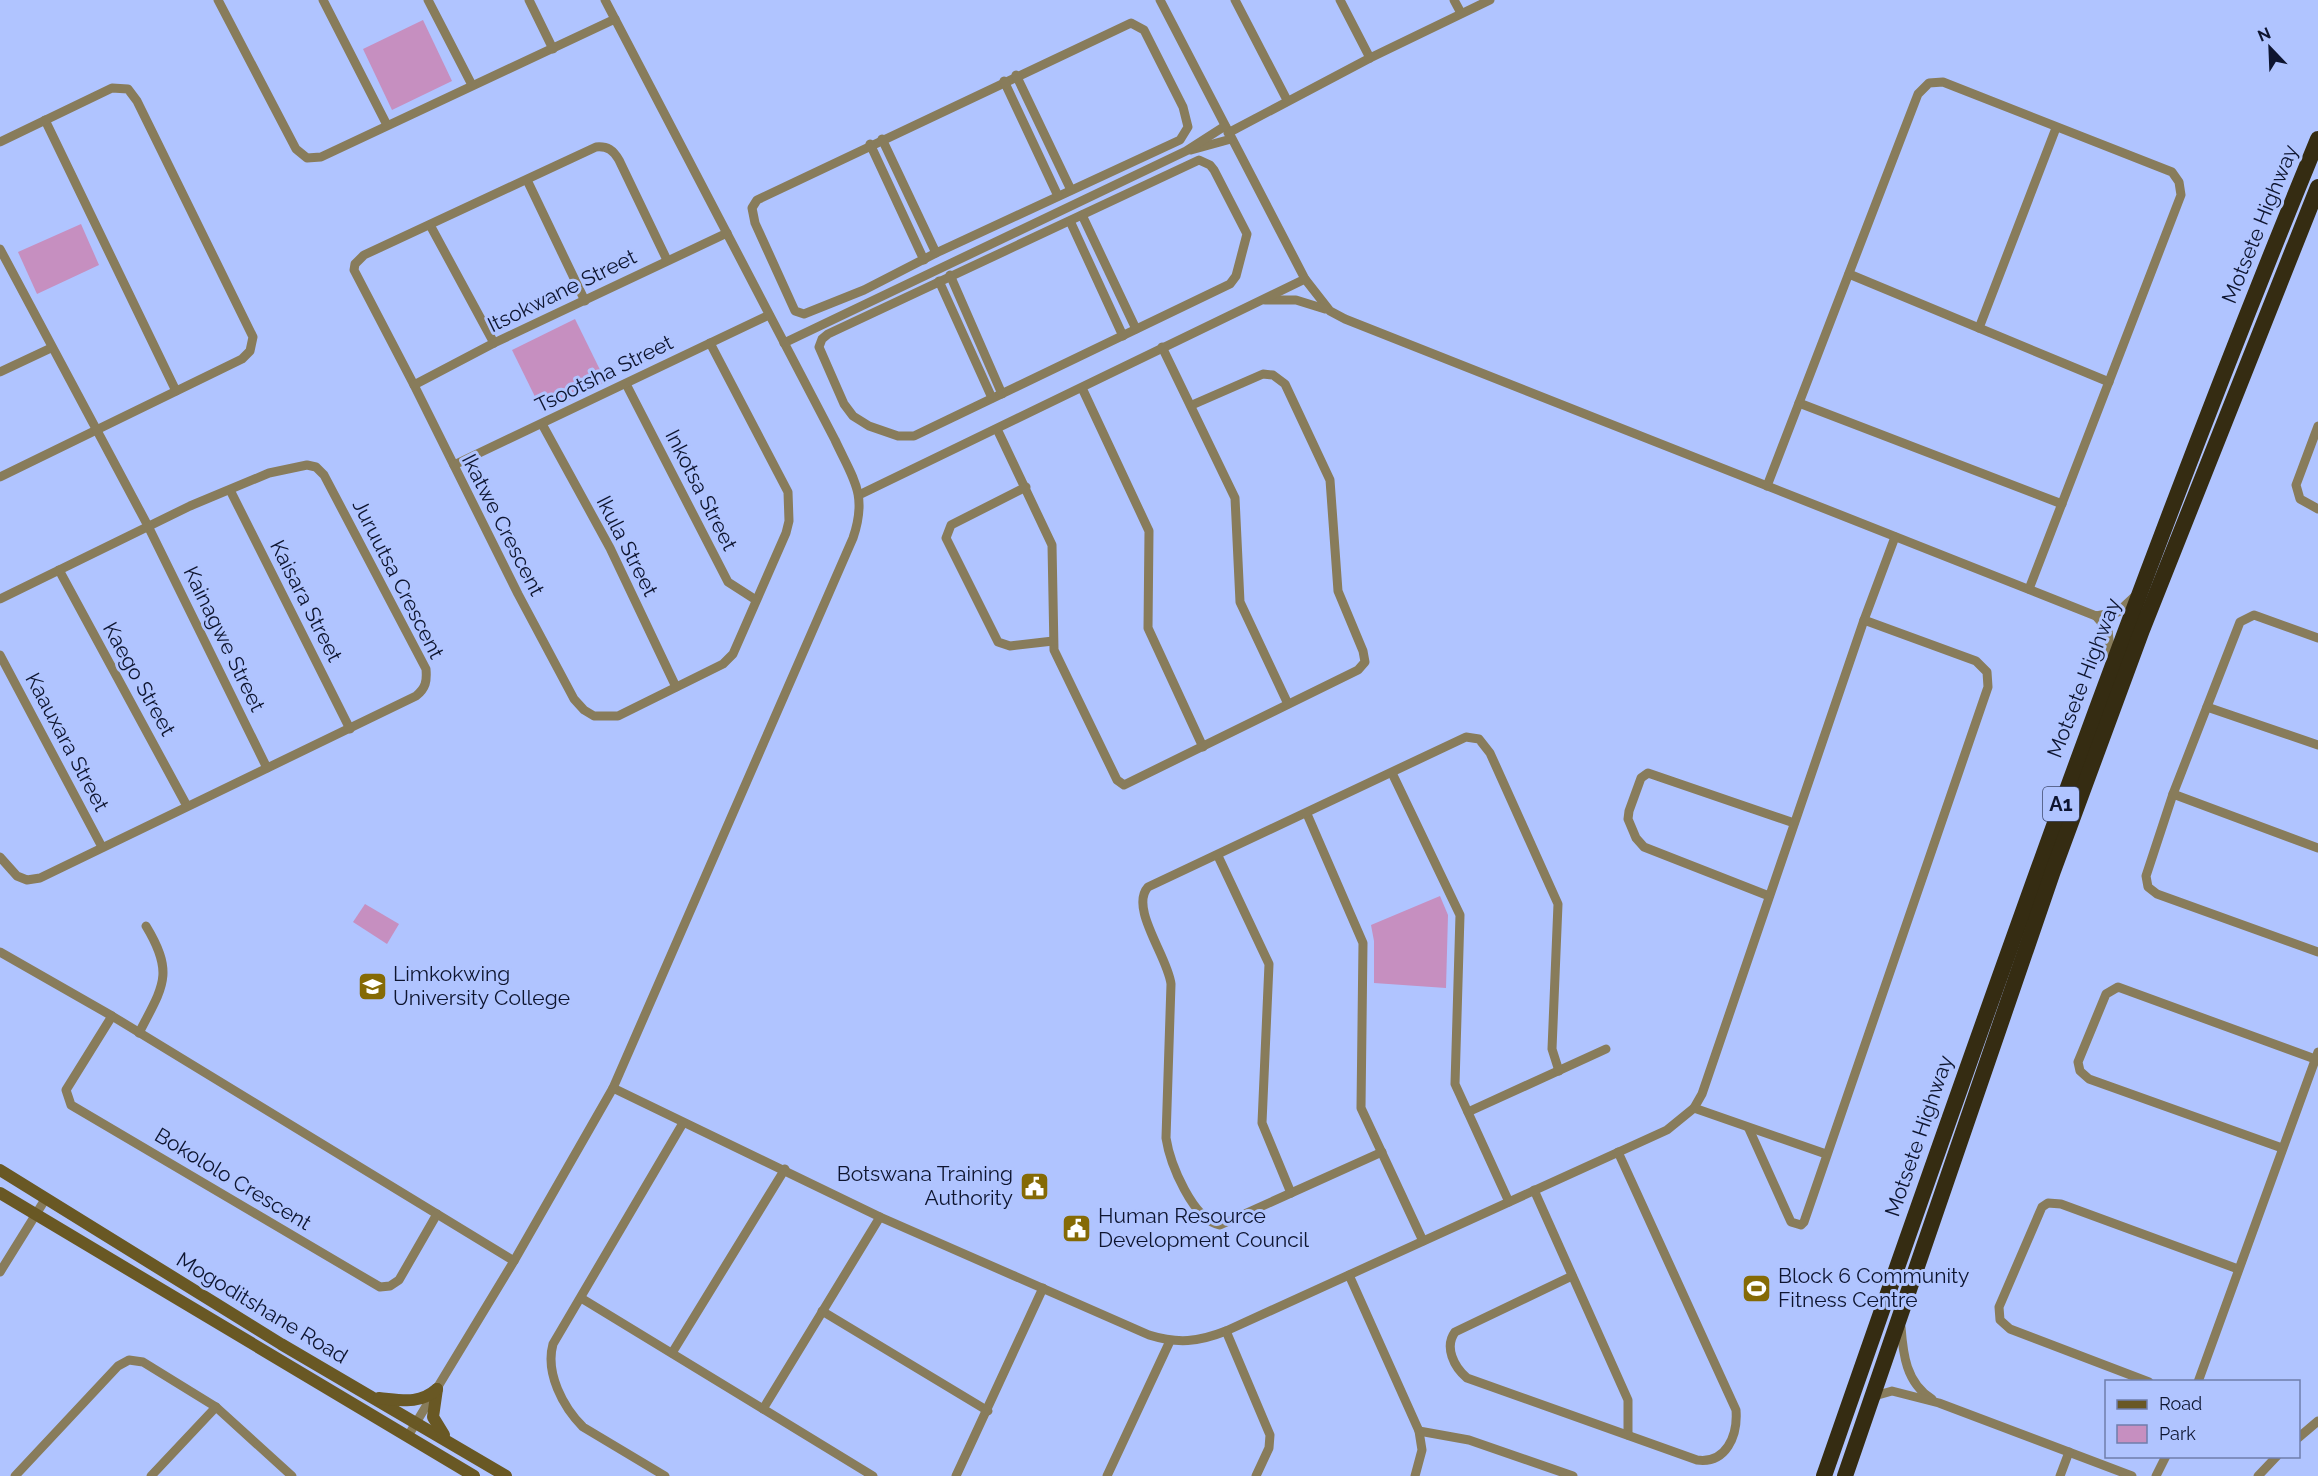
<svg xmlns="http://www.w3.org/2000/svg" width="2318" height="1476" font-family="Raleway,sans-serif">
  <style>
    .green { fill: #c68fc0 }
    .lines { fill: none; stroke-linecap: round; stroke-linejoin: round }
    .street { stroke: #887c5b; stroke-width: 9 }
    .secondary { stroke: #695824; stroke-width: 12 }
    .highway { stroke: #352c12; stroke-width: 16 }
    .labels { text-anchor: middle; stroke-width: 6; stroke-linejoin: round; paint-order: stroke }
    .shield { fill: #b0c4ff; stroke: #3f4a6e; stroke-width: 1.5 }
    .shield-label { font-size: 20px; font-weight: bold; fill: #0e1530 }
    .street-label { font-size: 21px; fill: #0e1530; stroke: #b0c4ff }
    .poi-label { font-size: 21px; fill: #0e1530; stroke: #b0c4ff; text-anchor: start }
  </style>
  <rect width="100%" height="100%" fill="#b0c4ff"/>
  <g class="green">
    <path d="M423,20L452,81L392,110L363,49Z"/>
    <path d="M81,224L99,265L37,294L18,252Z"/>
    <path d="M575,319L606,382L543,413L512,350Z"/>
    <path d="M1440,896L1448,915L1446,988L1374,983V941L1371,925Z"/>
    <path d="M365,904L399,924L387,944L353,922Z"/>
  </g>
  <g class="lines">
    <g class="street">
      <path d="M218,0L296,149L307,158L321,157L615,19"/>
      <path d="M323,0L387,125"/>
      <path d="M428,0L472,85"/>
      <path d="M529,0L553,49"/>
      <path d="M1160,0L1305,279L1330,311L1345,319L2096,616L2118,612L2134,597"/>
      <path d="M1235,0L1287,100"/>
      <path d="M1340,0L1370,58"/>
      <path d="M1454,0L1461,13"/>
      <path d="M1131,23L1144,30L1183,107L1188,127L1180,140L936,253L864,290L804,314L795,311L755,223L752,208L757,200Z"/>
      <path d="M1016,75L1071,190"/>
      <path d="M1004,81L1058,196"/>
      <path d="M45,120L176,391"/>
      <path d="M1228,133L1370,58L1490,0"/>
      <path d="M882,139L936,253"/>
      <path d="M0,142L112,88L128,89L137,101L253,337L250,351L242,359L0,477"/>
      <path d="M870,144L924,260"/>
      <path d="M1191,150L1231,139"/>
      <path d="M1199,160L1210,165L1214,170L1247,234L1236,276L1230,284L914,436H898L869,426L853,416L844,404L819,347L822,339L828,334Z"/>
      <path d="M527,180L585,301"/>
      <path d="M1082,215L1136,329"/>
      <path d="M1070,221L1123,336"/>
      <path d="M430,225L494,343"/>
      <path d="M0,249L148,526L267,768"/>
      <path d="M667,260L619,160C613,150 608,146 596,147L364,255L355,264L354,270L414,385L518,594L574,699L584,710L594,716H618L723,664L733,654L786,533L789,521L788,492L710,343"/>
      <path d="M1849,274L2109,382"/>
      <path d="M950,275L1002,394"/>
      <path d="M939,281L992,398"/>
      <path d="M1265,300H1296L1325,309"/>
      <path d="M1979,328L2056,128"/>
      <path d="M784,343L1186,151L1225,126"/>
      <path d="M1162,347L1235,498L1240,602L1288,704"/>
      <path d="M0,372L51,348"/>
      <path d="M626,384L728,582L756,600"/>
      <path d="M414,385L494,343L727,233"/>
      <path d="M1082,388L1149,531L1148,628L1203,747"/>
      <path d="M1799,403L2062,504"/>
      <path d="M542,424L610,548L676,687"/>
      <path d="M2318,426L2296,485L2300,499L2318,509"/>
      <path d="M997,429L1052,545L1054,650L1117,780L1124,785L1358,670L1365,662L1363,651L1338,591L1330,480L1285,384L1273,375L1263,374L1192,405"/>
      <path d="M454,465L769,315"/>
      <path d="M1767,486L1918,94L1929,83L1943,82L2172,172L2179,182L2181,195L2029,589"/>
      <path d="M1026,487L951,525L946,538L998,642L1010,646L1053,641"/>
      <path d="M230,490L350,729"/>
      <path d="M861,494L1305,279"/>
      <path d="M59,570L187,806"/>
      <path d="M0,599L190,506L269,473L307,465L316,467L324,475L426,669C427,681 426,688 416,696L40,878L27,880L17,876L0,857"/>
      <path d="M2096,616L2108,630L2111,658"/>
      <path d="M2318,638L2254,615L2240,622L2173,794L2146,876L2148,887L2157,894L2318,952"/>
      <path d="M0,655L102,847"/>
      <path d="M2207,707L2318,745"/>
      <path d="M1392,773L1460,915L1455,1084L1509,1202"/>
      <path d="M2173,794L2318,848"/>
      <path d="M1307,814L1363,943L1361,1108L1423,1241"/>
      <path d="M1218,856L1269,964L1262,1123L1291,1193"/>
      <path d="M1769,896L1644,847L1636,838L1628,819L1629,811L1641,778L1648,773L1794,823"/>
      <path d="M0,952L112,1016L514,1261"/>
      <path d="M112,1016L66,1090L71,1105L380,1287L390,1286L399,1280L437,1214"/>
      <path d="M139,1033C163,986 175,974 146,926"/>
      <path d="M613,1088L880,1217L1149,1335C1178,1344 1198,1342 1226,1331L1667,1130L1694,1108L1702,1094L1864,620L1895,537"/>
      <path d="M1694,1108L1826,1154"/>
      <path d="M1468,1112L1606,1049"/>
      <path d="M1749,1129L1791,1222L1801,1225L1804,1222L1988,687L1987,672L1976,661L1864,620"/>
      <path d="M2282,1148L2089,1079L2080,1071L2078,1062L2106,994L2118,987L2315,1059"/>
      <path d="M1382,1152L1220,1225C1193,1220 1170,1164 1166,1138L1171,984C1168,957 1129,908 1148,887L1466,737L1479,739L1490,753L1558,904L1552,1049L1559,1071"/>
      <path d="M1534,1190L1628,1400V1435"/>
      <path d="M0,1272L46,1198"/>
      <path d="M1349,1275L1419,1431L1422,1450L1415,1476"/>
      <path d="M1572,1276L1455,1332C1444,1347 1454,1367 1467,1378L1697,1460C1726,1464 1738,1436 1736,1410L1618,1152"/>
      <path d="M581,1298L873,1476"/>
      <path d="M822,1311L988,1411"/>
      <path d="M1901,1327C1903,1354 1906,1383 1932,1399"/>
      <path d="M1226,1331L1270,1435L1269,1448L1256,1476"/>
      <path d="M672,1353L785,1169"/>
      <path d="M2149,1382L2010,1329L2000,1320L1999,1307L2042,1207L2048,1203L2061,1204L2238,1269"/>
      <path d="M2198,1382L2318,1052"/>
      <path d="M1873,1400L1878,1395L1892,1391L1939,1403L2132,1476"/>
      <path d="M763,1409L880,1217"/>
      <path d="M1419,1431L1469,1440L1573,1476"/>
      <path d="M408,1436L514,1261L613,1088L853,538C868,494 853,479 835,440L605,0"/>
      <path d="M2298,1438L2318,1421"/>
      <path d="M15,1476L118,1366L129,1360L143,1362L216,1407L292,1476"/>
      <path d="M151,1476L216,1407"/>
      <path d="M665,1476L583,1427C563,1407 545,1373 553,1344L683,1123"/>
      <path d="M956,1476L1043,1288"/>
      <path d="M1107,1476L1170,1341"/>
      <path d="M2060,1476L2069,1452"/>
      <path d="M2156,1476L2166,1456"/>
      <path d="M2258,1476L2277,1456"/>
    </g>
    <g class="secondary">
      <path d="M0,1170L281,1344L506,1476"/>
      <path d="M0,1193L474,1476"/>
      <path d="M437,1389L433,1417L444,1435"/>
      <path d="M379,1398C401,1400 419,1405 437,1389"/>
    </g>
    <g class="highway">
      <path d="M1824,1476C1981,1027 2137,578 2318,139"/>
      <path d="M1845,1476L2053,871L2142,630L2318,187"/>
    </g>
  </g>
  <defs>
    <symbol id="university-square" viewBox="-11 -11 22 22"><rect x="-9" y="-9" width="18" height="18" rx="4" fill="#856a05" stroke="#b0c4ff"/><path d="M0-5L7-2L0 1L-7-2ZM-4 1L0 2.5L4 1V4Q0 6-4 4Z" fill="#fff"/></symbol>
    <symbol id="civic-square" viewBox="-11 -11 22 22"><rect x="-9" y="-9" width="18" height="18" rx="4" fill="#856a05" stroke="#b0c4ff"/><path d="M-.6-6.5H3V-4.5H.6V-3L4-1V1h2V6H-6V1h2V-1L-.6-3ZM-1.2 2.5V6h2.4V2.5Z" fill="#fff"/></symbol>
    <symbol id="stadium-square" viewBox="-11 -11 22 22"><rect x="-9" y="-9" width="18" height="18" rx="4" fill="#856a05" stroke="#b0c4ff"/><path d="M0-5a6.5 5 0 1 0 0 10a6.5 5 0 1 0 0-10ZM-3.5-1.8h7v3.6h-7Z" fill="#fff"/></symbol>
  </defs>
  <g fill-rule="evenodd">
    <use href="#university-square" x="356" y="970" width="33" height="33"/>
    <use href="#civic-square" x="1018" y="1170" width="33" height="33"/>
    <use href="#civic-square" x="1060" y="1212" width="33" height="33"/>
    <use href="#stadium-square" x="1740" y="1272" width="33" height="33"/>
  </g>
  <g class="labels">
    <rect class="shield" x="2043" y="787" width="36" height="34" rx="4.5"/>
    <g class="shield-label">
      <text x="2061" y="811">A1</text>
    </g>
    <g class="street-label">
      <text transform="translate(2260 224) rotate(-68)" y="7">Motsete Highway</text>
      <text transform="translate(562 291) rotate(-26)" y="7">Itsokwane Street</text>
      <text transform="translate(604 374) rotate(-26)" y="7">Tsootsha Street</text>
      <text transform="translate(701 490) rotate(63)" y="7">Inkotsa Street</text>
      <text transform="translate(503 525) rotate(63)" y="7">Ikatwe Crescent</text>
      <text transform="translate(627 546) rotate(63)" y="7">Ikula Street</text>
      <text transform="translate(398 579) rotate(63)" y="7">Juruutsa Crescent</text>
      <text transform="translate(306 601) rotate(63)" y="7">Kaisara Street</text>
      <text transform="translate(224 639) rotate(64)" y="7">Kainagwe Street</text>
      <text transform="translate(2084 678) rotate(-69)" y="7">Motsete Highway</text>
      <text transform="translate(139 679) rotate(61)" y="7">Kaego Street</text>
      <text transform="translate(67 742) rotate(62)" y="7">Kaauxara Street</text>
      <text transform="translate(1919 1136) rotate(-71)" y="7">Motsete Highway</text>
      <text transform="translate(233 1179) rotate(31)" y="7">Bokololo Crescent</text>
      <text transform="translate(262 1308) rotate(31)" y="7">Mogoditshane Road</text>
    </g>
    <g class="poi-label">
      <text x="393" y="981">Limkokwing<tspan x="393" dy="24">University College</tspan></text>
      <text x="1013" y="1181" text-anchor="end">Botswana Training<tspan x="1013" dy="24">Authority</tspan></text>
      <text x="1098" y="1223">Human Resource<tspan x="1098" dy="24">Development Council</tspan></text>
      <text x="1778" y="1283">Block 6 Community<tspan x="1778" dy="24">Fitness Centre</tspan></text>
    </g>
  </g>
  <rect x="2105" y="1380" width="195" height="78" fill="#b0c4ff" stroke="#6f7eac" stroke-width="1.5"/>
  <rect x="2117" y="1400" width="30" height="9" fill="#695824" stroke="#6f7eac" stroke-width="1.5"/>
  <text x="2159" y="1410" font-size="18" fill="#0e1530">Road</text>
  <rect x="2117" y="1425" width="30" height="18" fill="#c68fc0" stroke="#6f7eac" stroke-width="1.5"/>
  <text x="2159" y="1440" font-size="18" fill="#0e1530">Park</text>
  <g transform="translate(2270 48) rotate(337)" stroke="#b0c4ff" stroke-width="4.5" paint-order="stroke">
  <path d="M0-4.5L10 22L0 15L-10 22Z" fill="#0e1530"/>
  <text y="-9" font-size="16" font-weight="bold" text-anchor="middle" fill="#0e1530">N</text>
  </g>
</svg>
